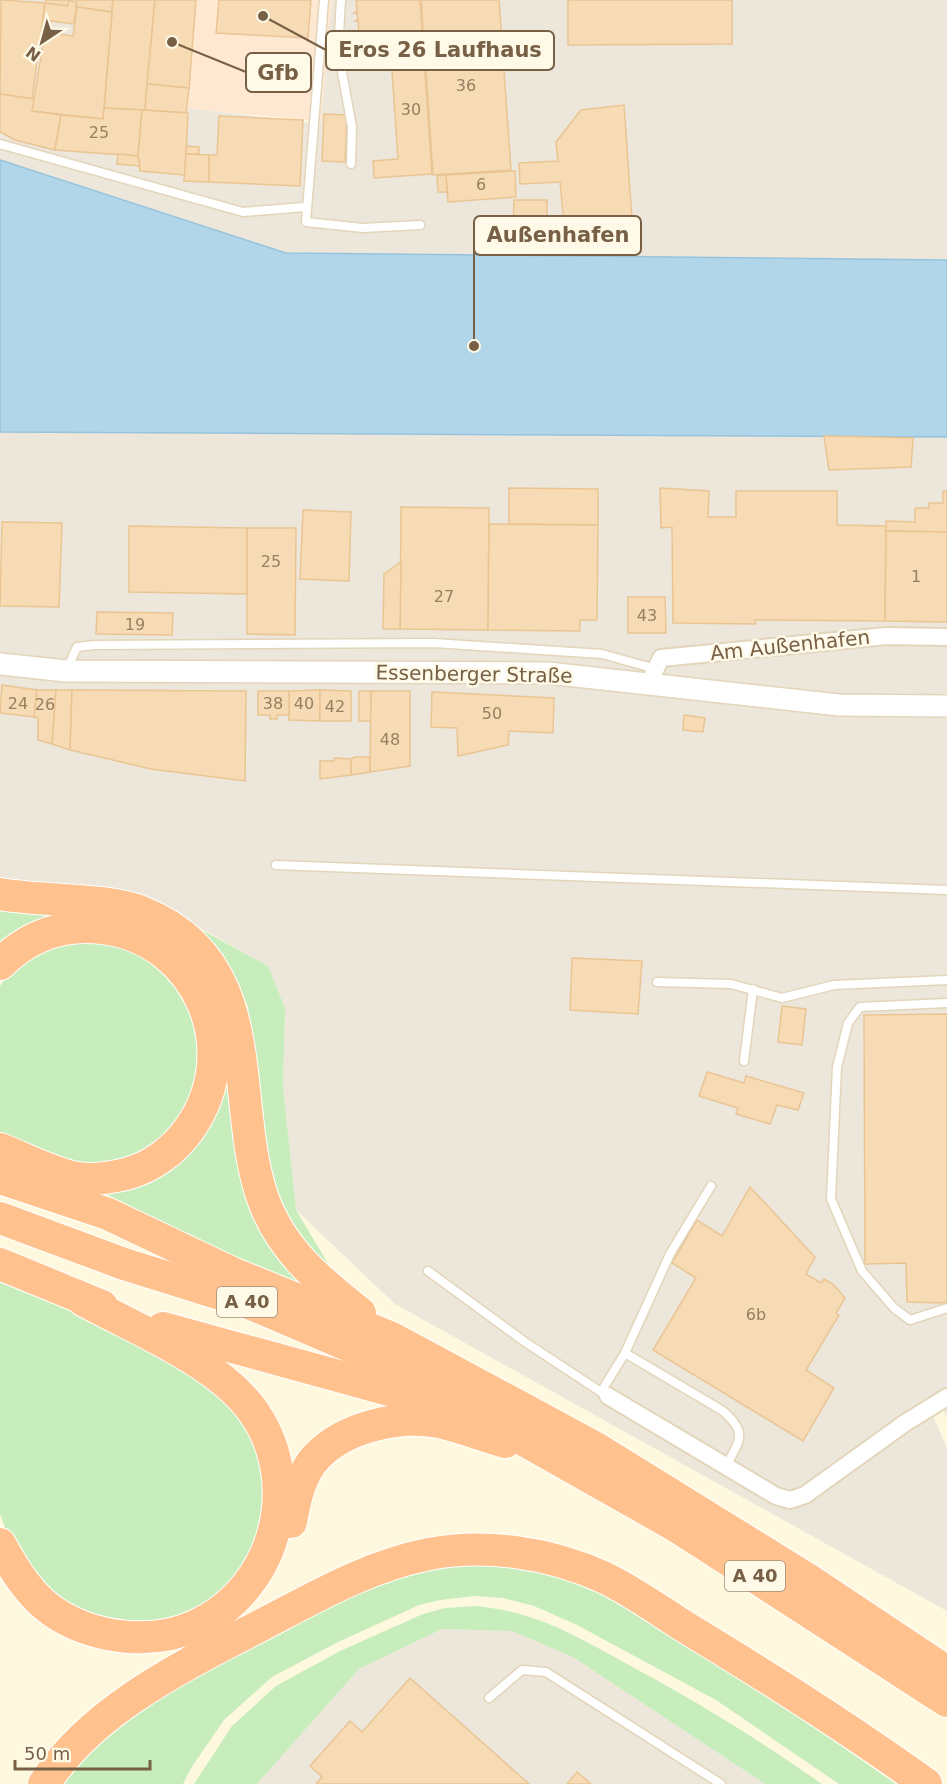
<svg xmlns="http://www.w3.org/2000/svg" width="947" height="1784" font-family="'DejaVu Sans',sans-serif">
  <style>
    .commercial { fill: #ffe8d2 }
    .industrial { fill: #ece6db }
    .green { fill: #c7edbc }
    .water { fill: #b2d6e9; stroke: #97c4dc; stroke-width: 1.5 }
    .building { fill: #f6dbb4; stroke: #eac593; stroke-width: 1.5 }
    .lines { fill: none; stroke-linecap: round; stroke-linejoin: round }
    .service-casing { stroke: #e3d5ba; stroke-width: 11 }
    .minor-casing { stroke: #e3d5ba; stroke-width: 20 }
    .tertiary-casing { stroke: #e3d5ba; stroke-width: 24 }
    .motorway-casing { stroke: #fff; stroke-width: 34 }
    .service { stroke: #fff; stroke-width: 8 }
    .minor { stroke: #fff; stroke-width: 16 }
    .tertiary { stroke: #fff; stroke-width: 21 }
    .motorway { stroke: #ffc28f; stroke-width: 32 }
    .labels { text-anchor: middle; stroke-width: 5; stroke-linejoin: round; paint-order: stroke }
    .number-label { font-size: 16px; fill: #977f61 }
    .shield { fill: #fffae7; stroke: #a08e76; stroke-width: 1.5 }
    .shield-label { font-size: 18px; font-weight: bold; fill: #776045 }
    .street-label { font-size: 20px; fill: #776045; stroke: #fffae7 }
    .leader { fill: none; stroke: #776045; stroke-width: 2 }
    .callout-dot { fill: #776045; stroke: #fffae7; stroke-width: 2 }
    .callout { fill: #fffae7; stroke: #776045; stroke-width: 2 }
    .callout-label { font-size: 21px; text-anchor: middle; font-weight: bold; fill: #776045 }
  </style>
  <rect width="100%" height="100%" fill="#fef8df"/>
  <path class="commercial" d="M196,0H333L321,124L302,119L187,109Z"/>
  <g class="industrial">
    <path d="M0,0H196L187,108L321,124L332,0H947V260L286,253L0,160Z"/>
    <path d="M0,432L947,437V1418L943,1409L933,1416L947,1448V1611L395,1304L296,1210L283,1086L285,1008L268,966L168,910L0,878Z"/>
    <path d="M442,1629L512,1631L573,1657L765,1784H257L359,1669Z"/>
  </g>
  <g class="green">
    <path d="M0,904L99,913L0,952Z"/>
    <path d="M197,930H202L268,966L285,1008L283,1086L296,1210L345,1292L303,1249L280,1208L263,1164L248,1007L238,982L220,954Z"/>
    <path d="M96,940C122,947 146,953 166,972C233,1034 195,1152 106,1166C70,1172 33,1154 0,1143V986C23,954 59,944 96,940Z"/>
    <path d="M209,978L236,1109L318,1296L95,1189L195,1138Z"/>
    <path d="M0,1275L185,1364L243,1411L271,1472L252,1564L194,1617L117,1628L38,1589L12,1547L0,1514Z"/>
    <path d="M433,1560L529,1561L589,1586L639,1614L785,1707L896,1784H839L716,1700L577,1625L534,1606L503,1598L475,1596L440,1600L419,1605L336,1643L272,1677L224,1720L191,1768L183,1784H53L91,1736L332,1597Z"/>
    <path d="M475,1606C535,1611 576,1636 627,1664C695,1700 759,1740 822,1784H765L573,1657L512,1631L442,1629L359,1669L257,1784H194L232,1726L276,1686L340,1651L423,1614L445,1608Z"/>
  </g>
  <path class="water" d="M0,160L286,253L947,260V437L0,432Z"/>
  <g class="building">
    <path d="M1,0L45,3L32,99L0,94Z"/>
    <path d="M46,0H69L68,6L45,3Z"/>
    <path d="M69,0L77,2L74,24L43,20L45,3L68,6Z"/>
    <path d="M77,0H113L112,12L76,7Z"/>
    <path d="M113,0H155L145,110L104,108Z"/>
    <path d="M155,0H196L189,88L147,84Z"/>
    <path d="M219,0H311L308,38L216,33Z"/>
    <path d="M356,0H420L432,174L374,178L373,161L398,159L391,56L361,58L358,21H355L358,19L357,13H354L357,11Z"/>
    <path d="M421,0H499L511,170L433,175Z"/>
    <path d="M568,0H732V44L568,45Z"/>
    <path d="M77,7L112,12L103,119L32,111L45,32L73,36Z"/>
    <path d="M147,84L189,88L186,113L145,110Z"/>
    <path d="M0,94L34,99L32,111L61,115L55,150L15,140L0,132Z"/>
    <path d="M624,105L632,219L564,224L560,182L520,184L519,163L558,161L556,142L581,110Z"/>
    <path d="M104,108L142,110L138,156L55,150L61,115L103,119Z"/>
    <path d="M142,110L188,113L185,175L140,171L138,156Z"/>
    <path d="M324,114L347,115L345,162L322,161Z"/>
    <path d="M219,116L303,120L300,186L209,182V155H217Z"/>
    <path d="M186,146L199,147V154H186Z"/>
    <path d="M118,154L138,156L140,166L117,164Z"/>
    <path d="M186,154L209,155V182L184,181Z"/>
    <path d="M515,171L516,197L448,202L446,175Z"/>
    <path d="M446,175L447,192H438L437,176Z"/>
    <path d="M514,200H547V229L513,228Z"/>
    <path d="M824,436L913,438L911,467L829,470Z"/>
    <path d="M509,488L598,489V525L509,524Z"/>
    <path d="M660,488L709,491L708,517H736V491H837V525L886,526L885,621L755,620L756,624L673,623L672,527L661,528Z"/>
    <path d="M943,491H947V532L886,531V521L915,522V508H929V503H943Z"/>
    <path d="M401,507L489,508L488,630L400,629Z"/>
    <path d="M303,510L351,512L349,581L300,579Z"/>
    <path d="M2,522L62,523L59,607L0,606Z"/>
    <path d="M489,524L598,525L597,620H580V631L488,630Z"/>
    <path d="M129,526L247,528V594L129,592Z"/>
    <path d="M247,528H296L295,635L247,634Z"/>
    <path d="M886,531L947,532V622L885,621Z"/>
    <path d="M401,562L400,629H383L384,574Z"/>
    <path d="M628,597H665L666,633H628Z"/>
    <path d="M97,612L173,613L172,635L96,634Z"/>
    <path d="M2,685L37,690L34,717L0,713Z"/>
    <path d="M37,690H56L52,744L38,740V718L34,717Z"/>
    <path d="M56,690H72L70,750L52,744Z"/>
    <path d="M72,690L246,691L245,781L151,769L70,750Z"/>
    <path d="M320,690V721L289,720V691Z"/>
    <path d="M320,690L351,691V721H320Z"/>
    <path d="M258,691H289V715H277V719H270V715H258Z"/>
    <rect x="359" y="691" width="12" height="30"/>
    <path d="M371,691H410V766L370,772Z"/>
    <path d="M432,692L554,698L553,733L509,731L508,745L458,756L457,728L431,727Z"/>
    <path d="M684,715L705,718L703,732L683,730Z"/>
    <path d="M355,757H370V772L351,775V759Z"/>
    <path d="M334,758L351,759V775L320,779V761H334Z"/>
    <path d="M572,958L642,961L638,1014L570,1010Z"/>
    <path d="M782,1006L806,1009L802,1045L778,1042Z"/>
    <path d="M947,1014V1303L907,1302L906,1263L865,1264L864,1015Z"/>
    <path d="M707,1072L744,1083L746,1076L804,1093L798,1110L777,1105L770,1124L736,1114L738,1108L699,1096Z"/>
    <path d="M750,1187L815,1257L806,1274L821,1283L824,1279L833,1284L845,1298L836,1313L839,1315L806,1370L834,1388L803,1441L653,1350L696,1278L672,1263L697,1220L722,1236Z"/>
    <path d="M410,1678L529,1784H316L322,1777L310,1766L350,1721L362,1732Z"/>
    <path d="M577,1772L591,1784H567Z"/>
  </g>
  <g class="lines">
    <defs>
      <g id="service">
        <path d="M324,0L306,222L363,228L420,225"/>
        <path d="M341,0L338,50L352,127L351,164"/>
        <path d="M0,144L243,212L305,207"/>
        <path d="M67,669L77,647L95,645L434,643L602,654L656,669"/>
        <path d="M276,865L947,890"/>
        <path d="M657,982L731,984L782,998L834,985L947,980"/>
        <path d="M947,1003L860,1007L848,1023L837,1067L831,1199L862,1271L894,1308L910,1320L947,1308"/>
        <path d="M744,1061L753,989"/>
        <path d="M428,1271L525,1342L601,1392"/>
        <path d="M625,1353L670,1254L711,1186"/>
        <path d="M608,1396L601,1392L625,1353L723,1411C748,1433 740,1440 726,1466"/>
        <path d="M489,1698L522,1670L546,1672L721,1784"/>
      </g>
      <g id="minor">
        <path d="M649,683L661,658L886,636L947,637"/>
        <path d="M608,1396L776,1496L790,1500L805,1495L905,1423L947,1397"/>
      </g>
      <path id="tertiary" d="M0,664L66,671L548,673L839,705L947,706"/>
      <g id="motorway">
        <path d="M0,894C44,902 105,897 144,913C267,964 229,1097 262,1196C280,1249 318,1280 360,1313"/>
        <path d="M0,964C28,936 63,923 103,928C198,940 245,1049 190,1128C175,1150 152,1167 126,1174C109,1178 89,1181 72,1177C48,1171 23,1158 0,1149"/>
        <path d="M0,1178L108,1214L232,1273L392,1338L596,1448L809,1580L947,1672"/>
        <path d="M0,1218L124,1264L249,1303L380,1359L676,1526L947,1701"/>
        <path d="M0,1264L102,1306"/>
        <path d="M163,1328L433,1402"/>
        <path d="M291,1522C295,1500 299,1480 312,1462C339,1428 398,1414 439,1422C461,1427 483,1436 505,1442"/>
        <path d="M0,1544C14,1570 33,1601 60,1616C99,1639 153,1645 195,1626C278,1589 305,1479 250,1407C215,1361 134,1328 83,1300"/>
        <path d="M44,1784C90,1713 173,1671 246,1633C305,1603 363,1567 429,1554C486,1543 550,1553 603,1577C635,1592 665,1615 695,1633C774,1681 851,1730 926,1784"/>
      </g>
    </defs>
    <use href="#service" class="service-casing"/>
    <use href="#minor" class="minor-casing"/>
    <use href="#tertiary" class="tertiary-casing"/>
    <use href="#motorway" class="motorway-casing"/>
    <use href="#service" class="service"/>
    <use href="#minor" class="minor"/>
    <use href="#tertiary" class="tertiary"/>
    <use href="#motorway" class="motorway"/>
  </g>
  <g class="labels">
    <g class="number-label">
      <text x="466" y="91">36</text>
      <text x="411" y="115">30</text>
      <text x="99" y="138">25</text>
      <text x="481" y="190">6</text>
      <text x="271" y="567">25</text>
      <text x="916" y="582">1</text>
      <text x="444" y="602">27</text>
      <text x="647" y="621">43</text>
      <text x="135" y="630">19</text>
      <text x="18" y="709">24</text>
      <text x="273" y="709">38</text>
      <text x="304" y="709">40</text>
      <text x="45" y="710">26</text>
      <text x="335" y="712">42</text>
      <text x="492" y="719">50</text>
      <text x="390" y="745">48</text>
      <text x="756" y="1320">6b</text>
    </g>
    <g class="shield">
      <rect x="217" y="1287" width="60" height="30" rx="4.5"/>
      <rect x="725" y="1561" width="60" height="30" rx="4.5"/>
    </g>
    <g class="shield-label">
      <text x="247" y="1308">A 40</text>
      <text x="755" y="1582">A 40</text>
    </g>
    <g class="street-label">
      <text transform="translate(790 645) rotate(-6)" y="7">Am Außenhafen</text>
      <text transform="translate(474 674) rotate(1)" y="7">Essenberger Straße</text>
    </g>
  </g>
  <path class="leader" d="M263 16L326 50M172 42L246 72M474 346L474 235"/>
  <g class="callout-dot">
    <circle cx="263" cy="16" r="6"/>
    <circle cx="172" cy="42" r="6"/>
    <circle cx="474" cy="346" r="6"/>
  </g>
  <g class="callout">
    <rect x="326" y="31" width="228" height="39" rx="6"/>
    <rect x="246" y="53" width="65" height="39" rx="6"/>
    <rect x="474" y="216" width="167" height="39" rx="6"/>
  </g>
  <g class="callout-label">
    <text x="440" y="57">Eros 26 Laufhaus</text>
    <text x="278" y="80">Gfb</text>
    <text x="558" y="242">Außenhafen</text>
  </g>
  <g transform="translate(42 42) rotate(216)" stroke="#fffae7" stroke-width="4.5" paint-order="stroke">
  <path d="M0-4.5L10 22L0 15L-10 22Z" fill="#776045"/>
  <text y="-9" font-size="16" font-weight="bold" text-anchor="middle" fill="#776045">N</text>
  </g>
  <path d="M15 1760v9h135v-9" fill="none" stroke="#776045" stroke-width="3"/>
  <text x="24" y="1760" font-size="18" fill="#776045" stroke="#fffae7" stroke-width="4.5" paint-order="stroke">50 m</text>
</svg>
